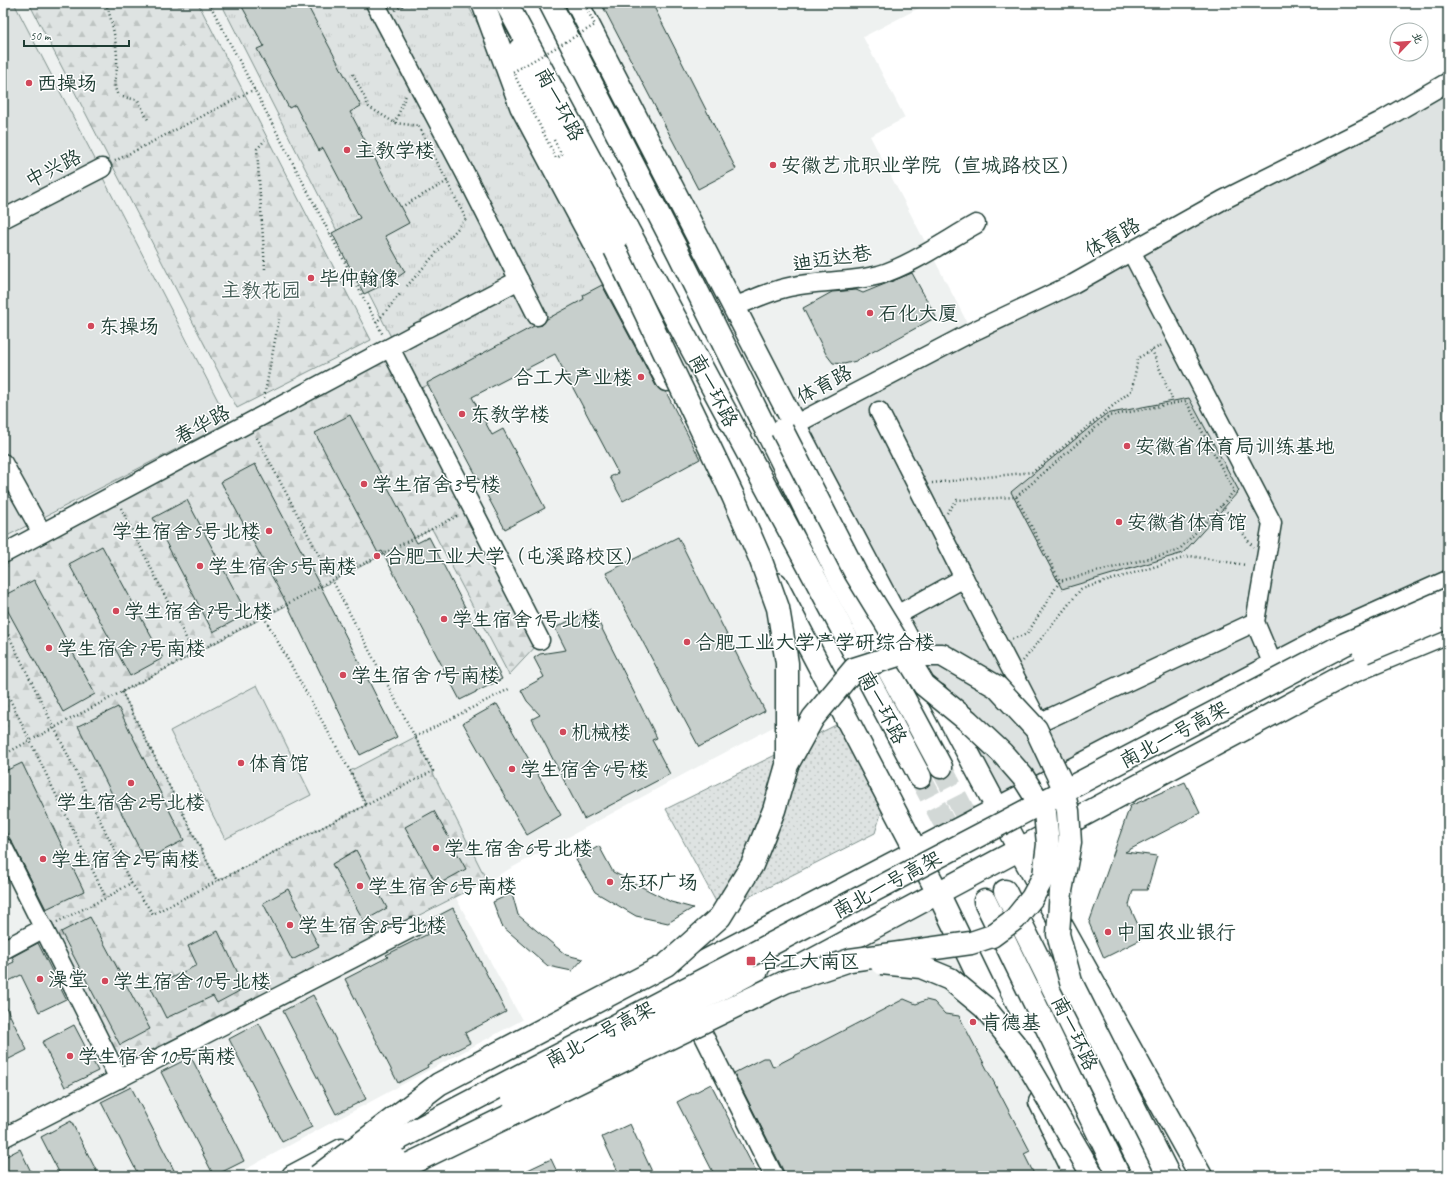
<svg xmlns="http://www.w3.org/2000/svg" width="1451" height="1179" font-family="Caveat,'LXGW WenKai TC',sans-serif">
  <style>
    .built { fill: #eef1f0 }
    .grass { fill: url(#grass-tufts); stroke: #7e908b }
    .forest { fill: url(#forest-firs); stroke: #7e908b }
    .park { fill: url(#park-dots); stroke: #7e908b }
    .pitch { fill: #dee3e2; stroke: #7e908b }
    .building { fill: #c7cfcc; stroke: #1f3d34 }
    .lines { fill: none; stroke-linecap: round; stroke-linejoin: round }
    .highway-tunnel { stroke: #d2d8d6; stroke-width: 22; stroke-dasharray: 22 11; stroke-linecap: butt }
    .minor-casing { stroke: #1f3d34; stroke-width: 21 }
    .major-casing { stroke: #1f3d34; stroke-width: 25 }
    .highway-casing { stroke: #1f3d34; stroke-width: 25 }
    .path { stroke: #1f3d34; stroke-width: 2.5; stroke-dasharray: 1 3; stroke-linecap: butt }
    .minor { stroke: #fff; stroke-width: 18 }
    .major { stroke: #fff; stroke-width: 22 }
    .highway { stroke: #fff; stroke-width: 22 }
    .highway-bridge-casing { stroke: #1f3d34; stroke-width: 25; stroke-linecap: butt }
    .path-bridge { stroke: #1f3d34; stroke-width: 2.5; stroke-dasharray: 1 3; stroke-linecap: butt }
    .highway-bridge { stroke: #fff; stroke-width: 22 }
    .poi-dot { fill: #d1495b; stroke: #fff; stroke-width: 1.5 }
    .labels { text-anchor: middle; stroke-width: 3; stroke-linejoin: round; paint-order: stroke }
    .poi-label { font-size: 20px; fill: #1f3d34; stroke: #fff; text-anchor: start }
    .street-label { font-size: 20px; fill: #1f3d34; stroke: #fff }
    .park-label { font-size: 20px; fill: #455e57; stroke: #fff }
  </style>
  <defs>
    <pattern id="grass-tufts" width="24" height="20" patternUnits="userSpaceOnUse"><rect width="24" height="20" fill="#dee3e2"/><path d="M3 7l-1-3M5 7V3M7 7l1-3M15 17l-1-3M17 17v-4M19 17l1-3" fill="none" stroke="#bec4c2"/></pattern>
    <pattern id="forest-firs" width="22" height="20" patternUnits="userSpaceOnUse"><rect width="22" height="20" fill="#dee3e2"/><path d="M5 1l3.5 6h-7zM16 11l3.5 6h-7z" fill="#bec4c2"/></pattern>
    <pattern id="park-dots" width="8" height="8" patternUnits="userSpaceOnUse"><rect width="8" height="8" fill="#dee3e2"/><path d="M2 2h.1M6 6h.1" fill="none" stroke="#bec4c2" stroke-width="1.8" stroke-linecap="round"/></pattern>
  </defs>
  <rect width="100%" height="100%" fill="#fff"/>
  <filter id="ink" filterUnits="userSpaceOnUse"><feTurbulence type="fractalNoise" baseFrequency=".025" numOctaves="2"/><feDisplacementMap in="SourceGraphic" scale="8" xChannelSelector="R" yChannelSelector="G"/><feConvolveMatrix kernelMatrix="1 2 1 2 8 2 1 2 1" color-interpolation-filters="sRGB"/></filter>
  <g filter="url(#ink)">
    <g class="built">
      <path d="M3,3H467L793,639L777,725L688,772L456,898L522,1020L233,1176H3Z"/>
      <path d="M577,3H916L919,8L863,37L905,118L870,136L972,332L794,425Z"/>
      <path d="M938,893L1076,1176H774L697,1022Z"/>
    </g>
    <path class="grass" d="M221,3H467L613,288L418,390Z"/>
    <g class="forest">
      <path d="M29,3H198L371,340L237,408Z"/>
      <path d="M390,348L538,644L509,675L432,529L122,692L217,881L366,805L350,771L415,737L487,881L114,1069L3,849V553Z"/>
    </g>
    <path class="park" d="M840,723L884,804L875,833L721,911L666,809Z"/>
    <g class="pitch">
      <path d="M3,3H14L97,163L3,212Z"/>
      <path d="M1448,82V409L1445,410L1448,416V582L998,808L794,425Z"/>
      <path d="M103,178L229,422L3,538V229Z"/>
      <path d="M257,685L311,795L225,839L170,731Z"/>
    </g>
    <g class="building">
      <path d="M240,3H306L361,106L350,112L409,223L385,236L405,272L395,279L364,294L332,233L360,218L323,148L319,151L295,105L289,108L257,49L264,46Z"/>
      <path d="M601,3H652L736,169L698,189Z"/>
      <path d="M912,273L936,317L856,361L844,364L833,363L826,354L803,308L832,292L856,290L863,293Z"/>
      <path d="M602,285L656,386L660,390L666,392L700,459L623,501L610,477L618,473L555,354L472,397L492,435L503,429L545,508L505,529L427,383L534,326L542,325L547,319L584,299L583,295Z"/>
      <path d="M1189,398L1239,491L1183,553L1062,589L1011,492L1106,414Z"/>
      <path d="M350,415L417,543L429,537L502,679L460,700L382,551L378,553L315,433Z"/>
      <path d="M255,464L325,595L397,737L360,755L291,612L221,482Z"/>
      <path d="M187,500L247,614L213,632L153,518Z"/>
      <path d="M678,537L765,711L699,747L606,573Z"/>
      <path d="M102,546L163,658L130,676L69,564Z"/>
      <path d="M34,580L95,694L63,712L3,602V596Z"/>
      <path d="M592,609L657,738L652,740L670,774L584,819L532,719L540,715L527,701L521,690L544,677L534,658L540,654L566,650L555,628Z"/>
      <path d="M497,704L561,815L527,835L463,723Z"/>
      <path d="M118,707L184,840L145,860L78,726Z"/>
      <path d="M22,763L84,891L46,909L12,842L3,827V772Z"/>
      <path d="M1185,782L1200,813L1125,852L1157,856L1147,890H1133L1129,905L1144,938L1104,958L1089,923L1130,806Z"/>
      <path d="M434,811L466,869L437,885L405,827Z"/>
      <path d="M599,846L613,872L671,902L693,908L668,923L636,916L595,892L576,860Z"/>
      <path d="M356,850L387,908L364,921L332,864Z"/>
      <path d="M288,889L319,946L292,960L263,903Z"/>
      <path d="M512,893L518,915L566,955L583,959L572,971L548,966L502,926L493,902Z"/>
      <path d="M453,908L506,1012L465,1033L470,1043L427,1065L428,1067L398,1083L345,979L388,957L386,955L428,934L424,923Z"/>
      <path d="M90,917L150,1029L120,1045L61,932Z"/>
      <path d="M218,931L245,988L217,1003L213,996L166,1018L151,988L197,965L188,946Z"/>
      <path d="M38,943L66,999L39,1012L21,975L3,984V967L14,962L12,957Z"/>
      <path d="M313,995L366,1099L336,1114L283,1011Z"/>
      <path d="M904,999L916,1004L926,1000L934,1002L945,1014L959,1016L1030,1151L1024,1154L1035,1176H786L734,1073L763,1058H769L773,1067Z"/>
      <path d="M3,1001L27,1050L3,1062Z"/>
      <path d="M259,1023L312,1127L282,1142L229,1039Z"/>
      <path d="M74,1025L98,1071L65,1087L42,1042Z"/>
      <path d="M191,1057L244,1161L214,1176L161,1072Z"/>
      <path d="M711,1084L758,1176H715L677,1102Z"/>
      <path d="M131,1087L177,1176H139L101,1102Z"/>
      <path d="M71,1121L99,1176H61L41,1137Z"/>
      <path d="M630,1124L654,1176H620L602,1137Z"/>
      <path d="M20,1149L33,1176H3V1158Z"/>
      <path d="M551,1159L559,1176H515Z"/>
    </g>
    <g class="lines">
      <g class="highway-tunnel">
        <path d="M941,767L1005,891"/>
        <path d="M920,777L985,901"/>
      </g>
      <defs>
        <g id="minor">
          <path d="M375,3L465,173L537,316"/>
          <path d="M3,219L102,168"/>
          <path d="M1131,251L1272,523L1255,622L1273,665"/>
          <path d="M733,307C750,301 768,292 785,288C816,280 848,283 879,275C910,266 947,240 976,224"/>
          <path d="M427,328L519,280"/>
          <path d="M390,348L540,640"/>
          <path d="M879,411L964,578"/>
          <path d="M794,425L972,332L1073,284L1223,200L1379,122L1448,82"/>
          <path d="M3,463L42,533"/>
          <path d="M3,554L421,331"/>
          <path d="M895,616L964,578L1039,723L1255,622"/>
          <path d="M3,847L119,1079"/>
          <path d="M3,950L44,928"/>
          <path d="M697,1022L774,1176"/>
          <path d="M3,1138L414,927"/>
        </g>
        <g id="major">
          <path d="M483,3L521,106L667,380"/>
          <path d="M577,3L817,468L913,649"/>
          <path d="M776,584L938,893L1001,1023"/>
          <path d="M937,695L1019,849L1201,1176"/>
          <path d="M1040,1102L1076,1176"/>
        </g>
        <g id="highway">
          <path d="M506,3L824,595L920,777"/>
          <path d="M550,3L679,254L843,585L941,767"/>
          <path d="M520,49C541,121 580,184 615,249"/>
          <path d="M1005,891L1146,1176"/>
          <path d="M985,901L1119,1176"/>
          <path d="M779,978L1347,674L1448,632"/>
          <path d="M403,1119L1336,632L1448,582"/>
          <path d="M293,1176L342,1150"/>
        </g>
      </defs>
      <use href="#minor" class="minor-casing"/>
      <use href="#major" class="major-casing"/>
      <use href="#highway" class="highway-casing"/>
      <g class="path">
        <path d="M106,3C112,21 118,47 117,66C116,82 111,79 118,96L138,100L148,120"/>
        <path d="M209,3L383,335"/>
        <path d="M315,3L317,7"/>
        <path d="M395,10L408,3"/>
        <path d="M353,74L369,107L395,123L419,126L466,219L407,286"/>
        <path d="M395,123L406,95"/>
        <path d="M115,161L255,89"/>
        <path d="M401,207L448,181"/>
        <path d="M265,269L257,149L265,140"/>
        <path d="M376,323L401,293"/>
        <path d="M1152,350L1173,402"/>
        <path d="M264,398L279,319"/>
        <path d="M932,483L1033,472L1132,390L1138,358L1162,345"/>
        <path d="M1016,497L1060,581"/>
        <path d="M1222,505L1253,547"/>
        <path d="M121,508L194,654"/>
        <path d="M947,513L957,500L1016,497L1109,416L1186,401L1234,491L1222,505L1178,551L1060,581L1027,634L1012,639"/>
        <path d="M264,617L350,771L366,805"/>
        <path d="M3,624L131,883"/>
        <path d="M1023,661L1081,589L1190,556L1246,565"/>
        <path d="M3,685L106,898"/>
        <path d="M122,692L217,881"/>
        <path d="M415,737L509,689"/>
        <path d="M3,755L332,580L459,515"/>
        <path d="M57,922L106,898L131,883L153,914L433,771L256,436"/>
      </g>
      <use href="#minor" class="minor"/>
      <use href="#major" class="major"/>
      <use href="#highway" class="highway"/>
      <defs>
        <g id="highway-bridge">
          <path d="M615,249L733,496L760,558L778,608L787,663V762"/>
          <path d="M1364,652L1448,617"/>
          <path d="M881,963L921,967L950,979L984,1007L1020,1051L1093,1176"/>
          <path d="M512,1098L747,975"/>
          <path d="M349,1165L1345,644L1448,599"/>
          <path d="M318,1176L439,1084L666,965L720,917L752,865L774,810L787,765L813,718L854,669L898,655H942L997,687L1036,729L1061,782L1068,811L1070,843L1061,891L1058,934L1071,982L1169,1176"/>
          <path d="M364,1176L396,1159"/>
          <path d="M385,1176L785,982L850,960L971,943L992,936L1015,919L1032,898L1044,876L1048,844L1045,812L1023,777L1002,753L968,721L924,685L856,574L782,430"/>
        </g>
      </defs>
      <use href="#highway-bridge" class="highway-bridge-casing"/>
      <path class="path-bridge" d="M554,140L562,155L556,158L513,72L595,25L584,3"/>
      <use href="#highway-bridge" class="highway-bridge"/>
    </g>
  </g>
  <g class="poi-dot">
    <circle cx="29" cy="83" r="4"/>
    <circle cx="347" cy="150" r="4"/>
    <circle cx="773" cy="165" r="4"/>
    <circle cx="311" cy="278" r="4"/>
    <circle cx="870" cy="313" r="4"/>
    <circle cx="91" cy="326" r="4"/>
    <circle cx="641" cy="377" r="4"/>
    <circle cx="462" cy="414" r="4"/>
    <circle cx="1127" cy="446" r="4"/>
    <circle cx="364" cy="484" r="4"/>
    <circle cx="1119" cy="522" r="4"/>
    <circle cx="269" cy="531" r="4"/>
    <circle cx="377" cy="556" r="4"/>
    <circle cx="200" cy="566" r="4"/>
    <circle cx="116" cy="611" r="4"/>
    <circle cx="444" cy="619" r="4"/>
    <circle cx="687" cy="642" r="4"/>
    <circle cx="49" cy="648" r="4"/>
    <circle cx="343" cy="675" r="4"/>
    <circle cx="563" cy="732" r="4"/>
    <circle cx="241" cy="763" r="4"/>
    <circle cx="512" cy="769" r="4"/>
    <circle cx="131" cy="783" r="4"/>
    <circle cx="436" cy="848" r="4"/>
    <circle cx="43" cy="859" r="4"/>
    <circle cx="610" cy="882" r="4"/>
    <circle cx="360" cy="886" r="4"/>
    <circle cx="290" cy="925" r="4"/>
    <circle cx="1108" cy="932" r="4"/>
    <rect x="746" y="956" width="10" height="10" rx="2"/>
    <circle cx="40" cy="979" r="4"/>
    <circle cx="105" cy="981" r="4"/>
    <circle cx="973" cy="1022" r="4"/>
    <circle cx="70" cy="1056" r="4"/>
  </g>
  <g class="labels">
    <g class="poi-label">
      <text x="37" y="90">西操场</text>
      <text x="355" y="157">主教学楼</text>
      <text x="781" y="172">安徽艺术职业学院（宣城路校区）</text>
      <text x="319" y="285">毕仲翰像</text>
      <text x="878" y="320">石化大厦</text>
      <text x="99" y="333">东操场</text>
      <text x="633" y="384" text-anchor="end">合工大产业楼</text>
      <text x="470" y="421">东教学楼</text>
      <text x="1135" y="453">安徽省体育局训练基地</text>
      <text x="372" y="491">学生宿舍3号楼</text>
      <text x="1127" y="529">安徽省体育馆</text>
      <text x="261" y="538" text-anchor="end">学生宿舍5号北楼</text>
      <text x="385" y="563">合肥工业大学（屯溪路校区）</text>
      <text x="208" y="573">学生宿舍5号南楼</text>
      <text x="124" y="618">学生宿舍7号北楼</text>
      <text x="452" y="626">学生宿舍1号北楼</text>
      <text x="695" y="649">合肥工业大学产学研综合楼</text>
      <text x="57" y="655">学生宿舍7号南楼</text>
      <text x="351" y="682">学生宿舍1号南楼</text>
      <text x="571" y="739">机械楼</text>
      <text x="249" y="770">体育馆</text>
      <text x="520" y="776">学生宿舍4号楼</text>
      <text x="131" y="809" text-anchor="middle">学生宿舍2号北楼</text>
      <text x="444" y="855">学生宿舍6号北楼</text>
      <text x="51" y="866">学生宿舍2号南楼</text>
      <text x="618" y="889">东环广场</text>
      <text x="368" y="893">学生宿舍6号南楼</text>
      <text x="298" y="932">学生宿舍8号北楼</text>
      <text x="1116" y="939">中国农业银行</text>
      <text x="760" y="968">合工大南区</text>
      <text x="48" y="986">澡堂</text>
      <text x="113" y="988">学生宿舍10号北楼</text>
      <text x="981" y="1029">肯德基</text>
      <text x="78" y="1063">学生宿舍10号南楼</text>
    </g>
    <g class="street-label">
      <text transform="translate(560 104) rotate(62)" y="7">南一环路</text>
      <text transform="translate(53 168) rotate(-27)" y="7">中兴路</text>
      <text transform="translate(1112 237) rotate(-29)" y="7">体育路</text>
      <text transform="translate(832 258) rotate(-9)" y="7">迪迈达巷</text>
      <text transform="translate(824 384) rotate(-28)" y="7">体育路</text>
      <text transform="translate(714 390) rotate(62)" y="7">南一环路</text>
      <text transform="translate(202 424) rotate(-28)" y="7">春华路</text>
      <text transform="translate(883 707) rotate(62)" y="7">南一环路</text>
      <text transform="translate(1174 734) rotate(-28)" y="7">南北一号高架</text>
      <text transform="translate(887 884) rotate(-28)" y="7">南北一号高架</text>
      <text transform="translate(1075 1033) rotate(64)" y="7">南一环路</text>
      <text transform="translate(600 1034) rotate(-28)" y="7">南北一号高架</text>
    </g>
    <g class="park-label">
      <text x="261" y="297">主教花园</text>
    </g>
  </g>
  <rect width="1451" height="1179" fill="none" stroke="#fff" stroke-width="16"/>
  <rect x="8" y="8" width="1435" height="1163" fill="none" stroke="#1f3d34" stroke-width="1.5" filter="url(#ink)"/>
  <g transform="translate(1409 42) rotate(65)"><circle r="19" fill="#ffffff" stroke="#a5b1ae"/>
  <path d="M0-3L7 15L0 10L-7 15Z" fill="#d1495b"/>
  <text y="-6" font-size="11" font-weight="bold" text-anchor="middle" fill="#1f3d34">北</text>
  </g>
  <path d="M24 40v6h105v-6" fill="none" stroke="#1f3d34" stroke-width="2"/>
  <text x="30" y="40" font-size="12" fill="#1f3d34" stroke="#ffffff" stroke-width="3" paint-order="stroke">50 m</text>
</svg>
